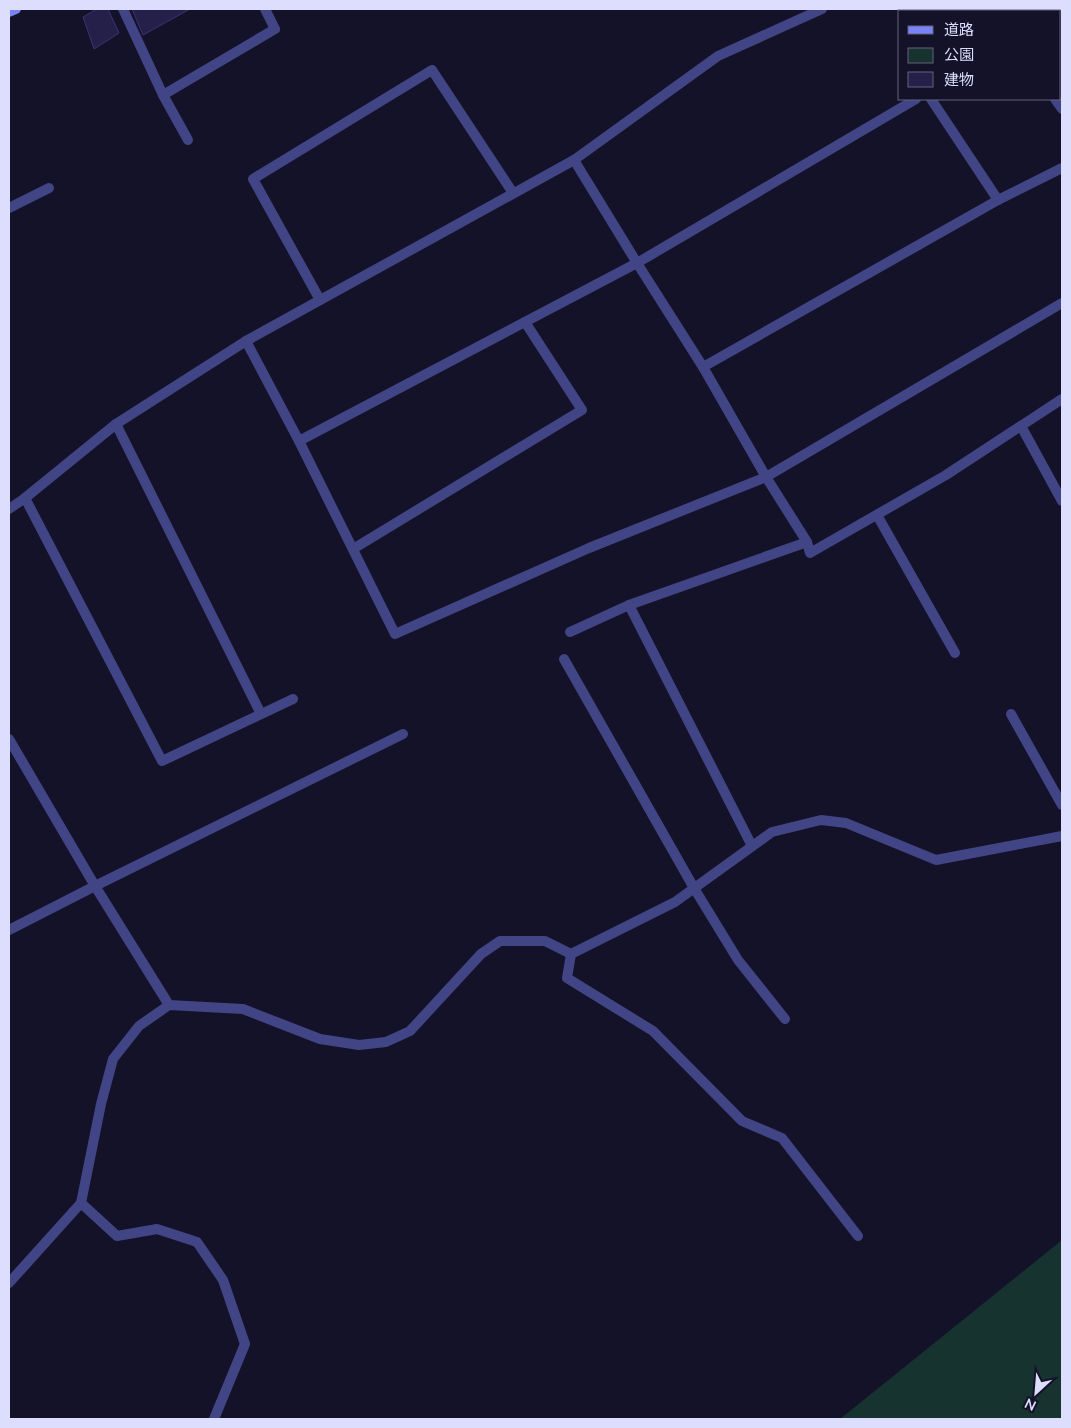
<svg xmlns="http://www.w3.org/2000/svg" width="1071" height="1428" font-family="Mulish,'Noto Sans JP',sans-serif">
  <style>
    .green { fill: #16332f }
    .building { fill: #242049; stroke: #3a3373 }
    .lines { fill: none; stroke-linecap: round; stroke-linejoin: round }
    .street { stroke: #414585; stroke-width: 10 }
    .secondary { stroke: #7a83f6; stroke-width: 10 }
  </style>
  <rect width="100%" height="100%" fill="#141229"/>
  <path class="green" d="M1062,1240V1419H840Z"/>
  <g class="building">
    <path d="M97,9H108L119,33L94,49L83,17Z"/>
    <path d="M132,9H190L143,35Z"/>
  </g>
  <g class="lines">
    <g class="street">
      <path d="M123,9L163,95L275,29L265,9"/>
      <path d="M987,9L989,11"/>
      <path d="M163,95L188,140"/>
      <path d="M931,99L998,200"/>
      <path d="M1055,99L1062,109"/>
      <path d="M574,160L637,263L703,367L766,477L807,542"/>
      <path d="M9,208L49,188"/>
      <path d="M320,300L253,179L432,70L513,193"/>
      <path d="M246,341L299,441L395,634L589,548L766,477L1062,303"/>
      <path d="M703,367L998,200L1062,168"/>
      <path d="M116,424L261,714"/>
      <path d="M1021,426L1062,501"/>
      <path d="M299,441L637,263L916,99"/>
      <path d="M25,498L162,761L293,699"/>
      <path d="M9,509L25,498L116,424L246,341L574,160L718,56L822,9"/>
      <path d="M877,515L955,653"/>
      <path d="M353,549L582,410L525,322"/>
      <path d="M570,632L629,605"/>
      <path d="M564,659L694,888L738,960L785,1019"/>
      <path d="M1011,714L1062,805"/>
      <path d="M9,739L95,886L169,1005"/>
      <path d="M752,846L629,605L807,542L810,553L946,475L1062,399"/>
      <path d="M9,930L95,886L403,734"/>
      <path d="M571,954L567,978L653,1031L742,1121L782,1138L858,1236"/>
      <path d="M81,1203L117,1236L157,1229L197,1242L223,1280L245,1344L214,1419"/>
      <path d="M9,1283L81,1203L101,1104L113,1059L139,1026L169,1005L243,1009L320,1039L359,1045L386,1042L410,1031L481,954L500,941H545L571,954L675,902L772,832L821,820L846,823L936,860L1062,836"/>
    </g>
    <path class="secondary" d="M9,12L16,9"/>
  </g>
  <rect width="1071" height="1428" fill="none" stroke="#ddddfd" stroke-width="20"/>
  <rect x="898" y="10" width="162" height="90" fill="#141229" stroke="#64637e"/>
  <rect x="908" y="26" width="25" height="8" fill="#7a83f6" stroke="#64637e"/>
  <text x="944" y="35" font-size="15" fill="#ddddfd">道路</text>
  <rect x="908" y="48" width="25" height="15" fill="#16332f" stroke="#64637e"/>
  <text x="944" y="60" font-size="15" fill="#ddddfd">公園</text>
  <rect x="908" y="72" width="25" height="15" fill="#242049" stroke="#64637e"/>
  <text x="944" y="85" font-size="15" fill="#ddddfd">建物</text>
  <g transform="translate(1036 1393) rotate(206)" stroke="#141229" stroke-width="4" paint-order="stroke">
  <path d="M0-4L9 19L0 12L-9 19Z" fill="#ddddfd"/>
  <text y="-8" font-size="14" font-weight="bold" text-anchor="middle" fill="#ddddfd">N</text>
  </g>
</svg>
